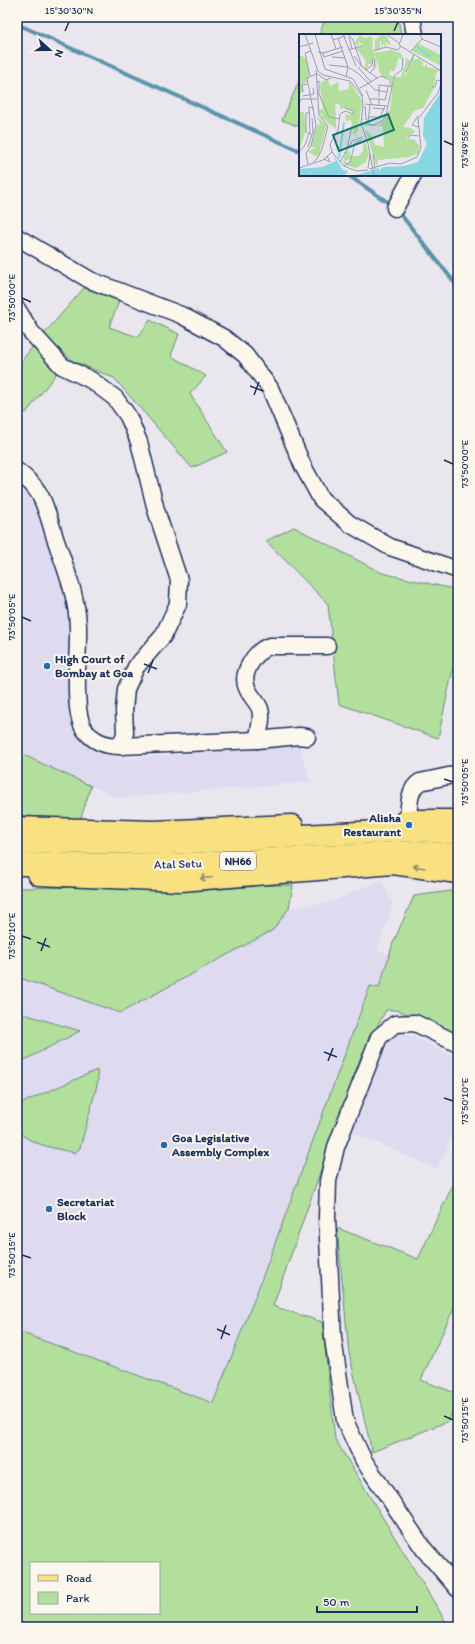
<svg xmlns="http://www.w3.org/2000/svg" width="475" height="1644" font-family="Itim,sans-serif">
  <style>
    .built { fill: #dedaef }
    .green { fill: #b3df9d; stroke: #67877e; fill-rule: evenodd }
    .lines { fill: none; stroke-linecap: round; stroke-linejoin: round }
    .stream { stroke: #5b94ab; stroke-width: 4 }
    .minor-casing { stroke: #1b2f5e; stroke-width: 19 }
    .primary-casing { stroke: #1b2f5e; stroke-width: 25 }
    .trunk-casing { stroke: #1b2f5e; stroke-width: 25 }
    .minor { stroke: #fbf7ec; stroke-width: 16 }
    .primary { stroke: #f9e181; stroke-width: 22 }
    .trunk { stroke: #f9e181; stroke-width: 22 }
    .oneway { stroke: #8a8870 }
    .ticks { fill: none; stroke: #1b2f5e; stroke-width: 1.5 }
    .poi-dot { fill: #1f6fb2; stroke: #fbf7ec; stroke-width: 1.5 }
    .labels { text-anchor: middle; stroke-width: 4; stroke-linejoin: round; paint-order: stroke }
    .shield { fill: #fbf7ec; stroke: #5e6b89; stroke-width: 1 }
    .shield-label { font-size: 11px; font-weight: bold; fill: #1b2f5e }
    .poi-label { font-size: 12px; font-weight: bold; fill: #1b2f5e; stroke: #fbf7ec; text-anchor: start }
    .street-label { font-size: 12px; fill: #1b2f5e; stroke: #fbf7ec }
    .inset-river { fill: none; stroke: #86d7df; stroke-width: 2 }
    .inset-road { fill: none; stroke: #979db4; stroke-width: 1 }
    .view { fill: #0f766e; fill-opacity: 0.15; stroke: #0f766e; stroke-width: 2 }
    .inset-edge { fill: none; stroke: #1b2f5e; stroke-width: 2 }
    .neatline { fill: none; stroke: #1b2f5e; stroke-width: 1.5 }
    .ticks-label { font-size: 10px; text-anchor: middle; fill: #1b2f5e }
  </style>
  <rect width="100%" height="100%" fill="#eae6ee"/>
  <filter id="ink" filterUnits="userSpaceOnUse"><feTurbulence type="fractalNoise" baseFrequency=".025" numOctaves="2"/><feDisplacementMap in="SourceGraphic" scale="8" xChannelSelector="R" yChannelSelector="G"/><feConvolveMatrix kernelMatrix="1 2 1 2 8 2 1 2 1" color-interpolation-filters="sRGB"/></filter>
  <g filter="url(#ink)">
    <g class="built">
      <path d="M17,476L43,507L75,609L79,723L90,747L121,759L299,745L310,782L118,798L17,752Z"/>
      <path d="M381,880L393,904L377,950L396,957L383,990L370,986L254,1300L213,1403L17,1331V930L274,911L331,902Z"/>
      <path d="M398,1030L458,1058V1123L437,1169L348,1130L384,1041Z"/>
    </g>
    <g class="green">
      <path d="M326,17H398L401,35H319Z"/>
      <path d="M300,79V127L282,120Z"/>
      <path d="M84,288L119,301L109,327L138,337L150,320L179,334L171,356L206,376L190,394L227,452L192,468L114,378L73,361L43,335Z"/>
      <path d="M33,346L59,370L26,413L17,407V367Z"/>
      <path d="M294,527L382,573L458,590V653L456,654L438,738L339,704L328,604L266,541Z"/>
      <path d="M17,752L91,786L80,821L17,815Z"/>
      <path d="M293,885L289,908L273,930L120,1013L17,977V888Z"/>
      <path d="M458,890V1035L397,1010H386L361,1056L273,1306L322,1322L335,1439L449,1627H17V1331L213,1403L254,1300L370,986L379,988L393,943L414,896ZM31,1563H159V1613H31Z"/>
      <path d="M17,1012L80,1031L17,1064Z"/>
      <path d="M97,1070L98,1081L80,1148L75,1153C60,1149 22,1144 17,1127C15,1120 17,1111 17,1105Z"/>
      <path d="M456,1178L458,1179V1299L421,1380L458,1394V1395L449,1421L372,1452L349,1353L337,1228L418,1259Z"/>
    </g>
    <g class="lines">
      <g class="stream">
        <path d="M17,24L300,151"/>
        <path d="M348,175L393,206"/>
        <path d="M398,211L458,287"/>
      </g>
      <defs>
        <g id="minor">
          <path d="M412,17L415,35"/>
          <path d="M395,208L413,175"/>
          <path d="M17,237L90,280L181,315L224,338L245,355L270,388L303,466L321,499L350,524L390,547L458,570"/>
          <path d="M17,309L31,332L62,366L91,380L115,398L128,416L139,442L156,510L179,580L178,604L163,636L136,667L126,689L124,710L125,733L121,746"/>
          <path d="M17,471C25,477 35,486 40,495C47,509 51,524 55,538C65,567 77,596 78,626C79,651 72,710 84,729C93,742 107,746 121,746L257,740L299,736L307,737"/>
          <path d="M257,740C259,730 263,719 260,709C257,701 250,696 247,688C240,673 256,650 270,646H327"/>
          <path d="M408,821C409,808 408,789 420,782L458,774"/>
          <path d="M458,1044L415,1023L395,1024L379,1037L336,1147L328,1181L327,1218L333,1338L345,1421L364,1461L423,1548L458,1589"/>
        </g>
        <g id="primary">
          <path d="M406,821H458"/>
          <path d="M17,828L154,832L292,826"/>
          <path d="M39,874L181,880L393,863L458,872"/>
        </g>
        <g id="trunk">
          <path d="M17,842L170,843L417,830L458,833"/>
          <path d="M17,864L170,865L416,852L458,855"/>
        </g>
      </defs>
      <use href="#minor" class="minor-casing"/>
      <use href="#primary" class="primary-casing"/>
      <use href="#trunk" class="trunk-casing"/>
      <use href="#minor" class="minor"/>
      <use href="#primary" class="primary"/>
      <use href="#trunk" class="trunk"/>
    </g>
    <defs><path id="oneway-shaft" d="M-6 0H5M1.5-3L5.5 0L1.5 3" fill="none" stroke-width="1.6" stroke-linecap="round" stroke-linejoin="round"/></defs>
    <g class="oneway">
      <use href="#oneway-shaft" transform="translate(419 867) rotate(-171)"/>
      <use href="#oneway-shaft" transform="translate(206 878) rotate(175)"/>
    </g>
  </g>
  <path class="ticks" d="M65,31L69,22M394,31L398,22M444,141L453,145M22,298L31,302M250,386L263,391M254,395L259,382M444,460L453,464M22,617L31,621M144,664L157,669M148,673L153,660M444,779L453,782M22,936L31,939M37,942L50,947M41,951L46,938M324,1052L337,1057M328,1061L333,1048M444,1098L453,1101M22,1255L31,1258M217,1329L230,1335M221,1339L226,1325M444,1416L453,1420"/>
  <g class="poi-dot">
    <circle cx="47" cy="666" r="4"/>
    <circle cx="409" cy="825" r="4"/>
    <circle cx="164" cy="1145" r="4"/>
    <circle cx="49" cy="1209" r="4"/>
  </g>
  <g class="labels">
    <rect class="shield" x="220" y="852" width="36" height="18" rx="3"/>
    <g class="shield-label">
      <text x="238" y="865">NH66</text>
    </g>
    <g class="poi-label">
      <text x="55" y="663">High Court of<tspan x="55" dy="14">Bombay at Goa</tspan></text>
      <text x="401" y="822" text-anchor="end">Alisha<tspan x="401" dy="14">Restaurant</tspan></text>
      <text x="172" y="1142">Goa Legislative<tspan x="172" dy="14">Assembly Complex</tspan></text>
      <text x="57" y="1206">Secretariat<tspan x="57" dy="14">Block</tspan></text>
    </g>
    <g class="street-label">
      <text transform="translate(178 864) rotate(-2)" y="4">Atal Setu</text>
    </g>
  </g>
  <g transform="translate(299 34)">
    <rect width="142" height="142" fill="#eae6ee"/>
    <path d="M83,0L88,3L93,12L86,8L88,13L84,10L83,14L81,5V15L76,16V6ZM61,1L67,4L71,2L75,7H73L74,19L93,16L103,20L104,27L100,23L95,38L92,36L90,41L94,43L93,52H90V46L84,45L88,44L84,43L80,37L78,24L77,35L76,33L77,22L73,30H70L67,36L65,34L67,27L57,14L63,12L62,9L59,8L60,11L57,12L56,8ZM118,9L142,21V32L113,17ZM0,20L7,25L10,39L8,48L3,50L4,58L1,60ZM115,20V26L121,24V27L125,26L123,31L126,32L128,29V33L141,36L137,39L135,54L124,74L115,77L104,93L112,94L116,98L107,104L116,106L121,113L119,120L110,123L79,126L78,133L66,96L72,100L76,111L85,113L84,92H65L63,84H66L64,85V88L67,87L71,91H80L84,87L91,75L95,43H102L107,26L106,23L111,27L107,35L106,44ZM29,45L31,52L39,48L40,57L50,55V47L63,67L60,90L56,91L59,93V97L55,101L52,86L47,87L46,80L51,81L55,77L45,74L42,76L40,70H36L37,83H30L37,84V95L22,83L24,80L21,81L20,76L24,75L21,53L22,48ZM0,78H4L6,82L7,96L0,116ZM17,82L28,91L19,123L9,118L17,113H12L18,91H22ZM65,104L70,120L67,128L57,134L47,131L51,128V125L45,127L49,129L46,131L44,127L46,120L44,118L51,117V122H60L64,117Z" fill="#b3df9d"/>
    <path d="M142,58V142H54L80,134V137L84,133L105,132L119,128L128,110L124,102L125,84ZM34,120L44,136L49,137L46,141L52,142H0V135L23,133L37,127Z" fill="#86d7df"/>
    <path class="inset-river" d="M118,13L132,23M40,124L45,88"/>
    <path class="inset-road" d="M6,0L19,37L24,41L51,47L63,62L64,72L62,89L69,110L75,142M16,0L26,35L54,45L64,62M32,0L37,15M44,0L57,32M49,0L54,6L63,33L78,44M87,0L100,9M104,0L100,11L142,37M121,0L123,5L142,13M50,3L53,15M39,4L49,33L47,43M34,6L46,2M0,13L14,9M49,16L63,12M74,17L87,13L99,16L102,12M112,17L123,5M19,18L24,19L44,13M24,19L25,23L44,17M55,22L63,33M33,23L46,24M30,31L49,33L60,40L76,56L88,58L89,52L93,53L95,42L103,36L104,24M59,33L72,48M67,36L73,31L74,24M107,38L115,20M17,39L27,46L32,44M71,39L75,34L76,25M11,42L6,19L12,17M17,48L20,47V60M133,53H136L138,46L142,47M61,54L82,42L88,44M67,56L73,71M4,58L3,51L8,50M18,60H20L30,83L41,85M4,62L15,60L14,54M80,63V51L89,52M71,65H80V71M80,65L86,66L88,58M0,70L2,65H18M66,70L88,72M71,70L69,90L75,91L83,87L87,81L93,53M66,72L67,86H69M74,74L86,75M10,79H7V98L12,100M119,82L113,91L120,93M70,83H81L86,72M109,104L112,101L120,102M9,113L14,97L13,84M48,114L53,92M0,118L6,111L11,97L10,73L15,74M33,118L31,110L39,96L41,80L46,77L54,80L55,77L46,74M74,120L76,135M25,125L31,128L28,122M14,128L18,125L23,115L29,92L20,81L17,36M41,128L53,107L64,103M9,130L7,119L12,112L17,91L8,44L17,40M45,132L51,128L56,109L63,105M0,134L24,126L33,118L45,132L57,137L69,136M69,134L71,120M70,135L91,129L102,130L118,123L122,114L119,85L139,59L142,49"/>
    <path class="view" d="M89,80L95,96L40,117L34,101Z"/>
    <rect width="142" height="142" class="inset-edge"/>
  </g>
  <rect width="475" height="1644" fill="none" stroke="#fbf7ec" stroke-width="44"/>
  <rect x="30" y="1562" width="130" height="52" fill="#fbf7ec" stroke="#a1a7b3"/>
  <rect x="38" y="1575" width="20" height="6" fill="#f9e181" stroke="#a1a7b3"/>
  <text x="66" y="1582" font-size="12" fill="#1b2f5e">Road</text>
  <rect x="38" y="1592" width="20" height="12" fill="#b3df9d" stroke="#a1a7b3"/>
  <text x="66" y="1602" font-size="12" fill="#1b2f5e">Park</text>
  <g transform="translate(50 50) rotate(111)" stroke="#fbf7ec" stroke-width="3" paint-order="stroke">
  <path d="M0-3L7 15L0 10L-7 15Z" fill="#1b2f5e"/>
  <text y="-6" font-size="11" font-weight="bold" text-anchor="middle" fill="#1b2f5e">N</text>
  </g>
  <path d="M317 1606v6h100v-6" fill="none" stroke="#1b2f5e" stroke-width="2"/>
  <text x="323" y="1606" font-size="12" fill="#1b2f5e" stroke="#fbf7ec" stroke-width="3" paint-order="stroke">50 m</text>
  <rect x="22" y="22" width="431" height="1600" class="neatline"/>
  <g class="ticks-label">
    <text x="69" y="14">15°30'30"N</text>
    <text x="398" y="14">15°30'35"N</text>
    <text transform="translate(464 145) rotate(-90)" y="4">73°49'55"E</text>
    <text transform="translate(11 298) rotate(-90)" y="4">73°50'00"E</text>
    <text transform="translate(464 464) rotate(-90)" y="4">73°50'00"E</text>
    <text transform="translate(11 617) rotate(-90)" y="4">73°50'05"E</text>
    <text transform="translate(464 782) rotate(-90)" y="4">73°50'05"E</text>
    <text transform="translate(11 936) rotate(-90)" y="4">73°50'10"E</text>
    <text transform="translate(464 1101) rotate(-90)" y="4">73°50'10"E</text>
    <text transform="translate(11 1255) rotate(-90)" y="4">73°50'15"E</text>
    <text transform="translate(464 1420) rotate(-90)" y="4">73°50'15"E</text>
  </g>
</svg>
